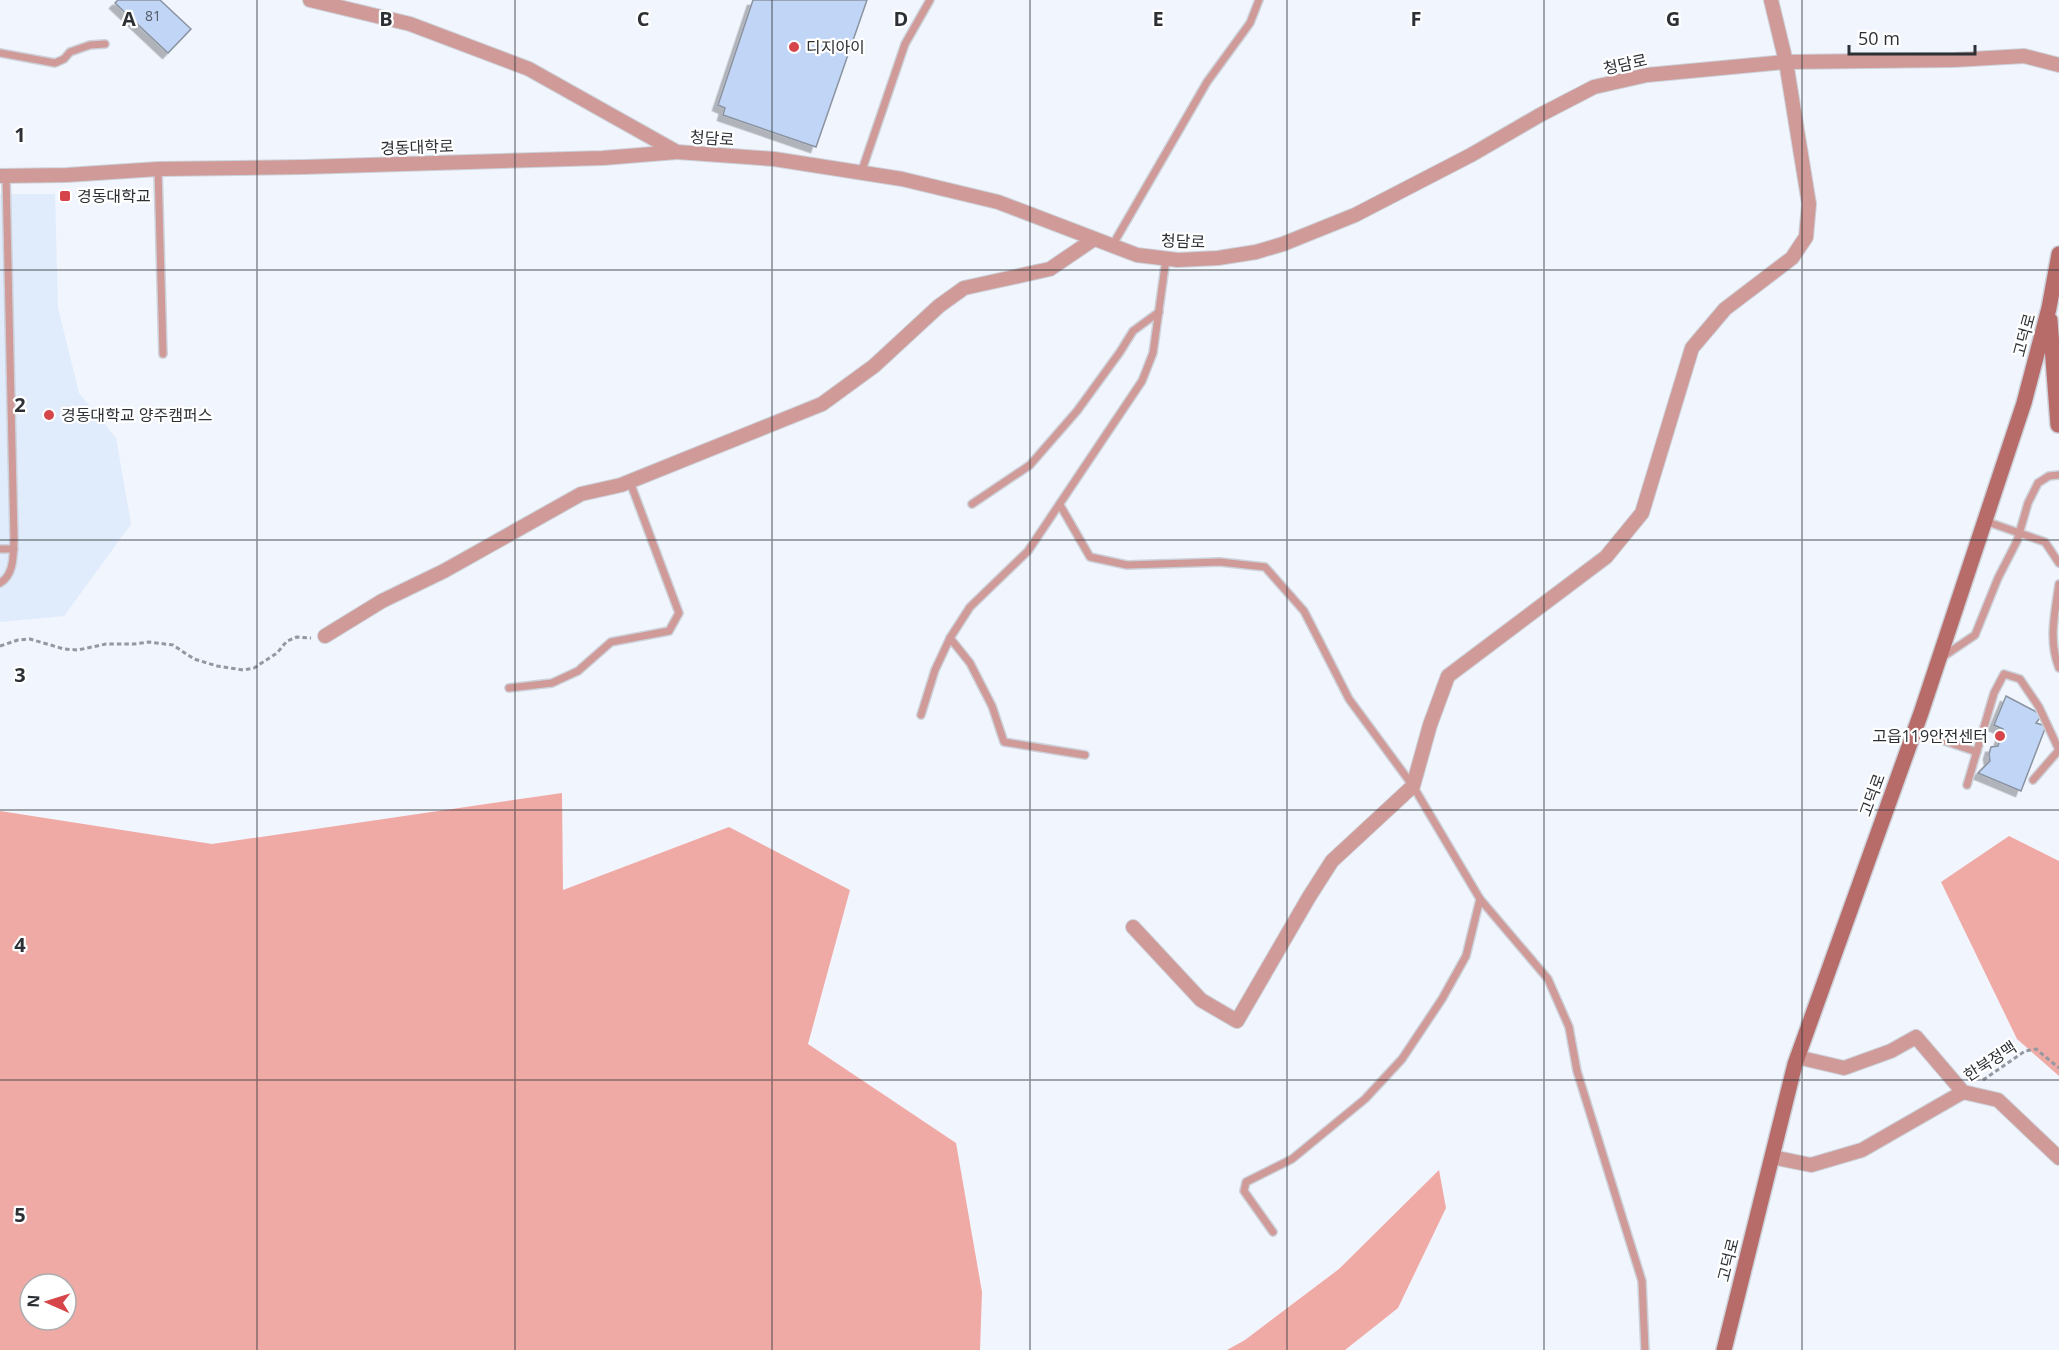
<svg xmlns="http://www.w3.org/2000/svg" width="2059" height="1350" font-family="'Open Sans','Noto Sans KR',sans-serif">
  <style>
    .built { fill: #e0ebfb }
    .forest { fill: #f0aaa6; fill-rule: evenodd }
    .building { fill: #c1d6f6; stroke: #8b93a0; stroke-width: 1.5; filter: url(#shadow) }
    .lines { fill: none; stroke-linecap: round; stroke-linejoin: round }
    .lane-casing { stroke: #cdd2da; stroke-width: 10 }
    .street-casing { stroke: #cdd2da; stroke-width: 16 }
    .secondary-casing { stroke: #cdd2da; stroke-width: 18 }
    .path { stroke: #94989f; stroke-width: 3; stroke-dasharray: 4.5 3; stroke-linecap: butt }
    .lane { stroke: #cf9a97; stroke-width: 7 }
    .street { stroke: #cf9a97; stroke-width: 14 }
    .secondary { stroke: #b86c69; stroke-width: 15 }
    .grid { fill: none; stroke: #2d3136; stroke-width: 1.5; stroke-opacity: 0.55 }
    .poi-dot { fill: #d5454a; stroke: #fff; stroke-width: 2 }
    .labels { text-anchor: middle; stroke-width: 4.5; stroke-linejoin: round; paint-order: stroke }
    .number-label { font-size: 14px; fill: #525a66 }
    .poi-label { font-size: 16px; fill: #2d3136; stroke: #fff; text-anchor: start }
    .street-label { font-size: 16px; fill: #2d3136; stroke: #fff }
    .grid-label { font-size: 20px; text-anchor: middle; font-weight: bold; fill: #2d3136; stroke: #fff; stroke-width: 4.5; stroke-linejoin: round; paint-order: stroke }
  </style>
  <defs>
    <filter id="shadow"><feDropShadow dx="-5.5" dy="5.5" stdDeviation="0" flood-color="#0004"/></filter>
  </defs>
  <rect width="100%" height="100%" fill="#f0f5fe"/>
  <path class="built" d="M0,194H55L58,308L79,393L116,438L131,524L64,616L0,622Z"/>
  <g class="forest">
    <path d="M562,793L563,890L729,827L850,890L808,1044L956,1143L982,1292L980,1350H0V811L212,844ZM30,1284H66V1320H30Z"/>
    <path d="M2009,836L2059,861V1076L2017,1039L1941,882Z"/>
    <path d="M1439,1170L1446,1208L1398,1308L1345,1350H1227L1245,1340L1339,1269Z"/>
  </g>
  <g class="building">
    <path d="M118,0H160L191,29L168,53L115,3Z"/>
    <path d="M753,0H867L816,147L723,115L725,108L718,105Z"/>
    <path d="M2006,696L2042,715L2036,723L2046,726L2021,791L1978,773L1990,761L1989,754L1991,747L1998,746L2003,729L1994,725Z"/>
  </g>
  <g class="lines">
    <defs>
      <g id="lane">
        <path d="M0,53L55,63L64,59L70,52L90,45L105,44"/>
        <path d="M158,169L163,354"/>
        <path d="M861,173L905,44L930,0"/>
        <path d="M1112,246L1207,82L1250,23L1259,0"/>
        <path d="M972,504L1030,465L1077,411L1120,352L1133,331L1159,312"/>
        <path d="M1060,505L1090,557L1127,565L1220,562L1265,567L1304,611L1349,699L1413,786L1480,899L1548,979L1569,1027L1577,1071L1642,1281L1645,1350"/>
        <path d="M1985,521L2045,542L2059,563"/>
        <path d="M0,549H14"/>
        <path d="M0,583C15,574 13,554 14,538L6,176"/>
        <path d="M2059,584C2055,612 2048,641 2059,668"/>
        <path d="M950,638L970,663L992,706L1004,742L1085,755"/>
        <path d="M1941,658L1975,635L1998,578L2017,541L2028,503L2038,483L2049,476L2059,475"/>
        <path d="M509,688L552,683L578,671L611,642L669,631L679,613L630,482"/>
        <path d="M921,715L935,670L950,638L970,607L1028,551L1142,381L1153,353L1166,259"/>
        <path d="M1915,731L1977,752"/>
        <path d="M1967,785L1994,693L2004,674L2020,679L2039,707L2059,750L2033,780"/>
        <path d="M1273,1232L1244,1191L1246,1182L1292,1159L1365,1099L1402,1059L1442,999L1466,956L1480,899"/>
      </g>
      <g id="street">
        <path d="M310,0L410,24L529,69L677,152L774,159L902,179L998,202L1137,255L1178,260L1218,258L1256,252L1283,244L1355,215L1471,155L1540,115L1594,87L1647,75L1786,62L1954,60L2024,56L2059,65"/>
        <path d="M0,176L67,175L158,169L304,167L603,158L677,152"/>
        <path d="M325,636L382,601L444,571L581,494L621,485L822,404L874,366L939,306L964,288L1050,269L1094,239"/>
        <path d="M1133,927L1201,1000L1237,1021L1309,897L1332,861L1413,786L1430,725L1448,676L1606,557L1642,513L1692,348L1725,309L1792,258L1806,237L1809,204L1786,62L1771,0"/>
        <path d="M1797,1057L1844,1068L1891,1051L1916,1037L1963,1092L1998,1100L2059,1158"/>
        <path d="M1772,1157L1811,1165L1862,1150L1963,1092"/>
      </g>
      <g id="secondary">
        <path d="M2050,320L2058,425"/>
        <path d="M1724,1350L1795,1064L1921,713L2024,403L2049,308L2059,254"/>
      </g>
    </defs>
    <use href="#lane" class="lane-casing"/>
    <use href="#street" class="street-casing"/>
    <use href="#secondary" class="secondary-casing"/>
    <g class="path">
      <path d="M0,646L18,640L30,639L64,649L78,650L106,644H134L149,642L173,645L194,659L217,666L243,670L254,668L277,653L287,641L297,637L311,638"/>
      <path d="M1983,1080L2025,1051L2036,1049L2059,1068"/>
    </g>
    <use href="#lane" class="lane"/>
    <use href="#street" class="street"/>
    <use href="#secondary" class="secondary"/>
  </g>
  <path class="grid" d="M257,0V1350M515,0V1350M772,0V1350M1030,0V1350M1287,0V1350M1544,0V1350M1802,0V1350M0,270H2059M0,540H2059M0,810H2059M0,1080H2059"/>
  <g class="poi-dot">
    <circle cx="794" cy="47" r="6"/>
    <rect x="59" y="190" width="12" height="12" rx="3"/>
    <circle cx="49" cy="415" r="6"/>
    <circle cx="2000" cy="736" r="6"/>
  </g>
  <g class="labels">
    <g class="number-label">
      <text x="153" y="21">81</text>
    </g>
    <g class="poi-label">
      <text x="806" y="53">디지아이</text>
      <text x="77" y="202">경동대학교</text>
      <text x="61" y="421">경동대학교 양주캠퍼스</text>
      <text x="1988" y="742" text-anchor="end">고읍119안전센터</text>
    </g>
    <g class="street-label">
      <text transform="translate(1625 64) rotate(-12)" y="6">청담로</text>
      <text transform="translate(712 138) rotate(4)" y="6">청담로</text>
      <text transform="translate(417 147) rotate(-2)" y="6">경동대학로</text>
      <text transform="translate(1183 241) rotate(2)" y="6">청담로</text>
      <text transform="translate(2024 335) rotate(-75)" y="6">고덕로</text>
      <text transform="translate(1872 795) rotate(-70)" y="6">고덕로</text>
      <text transform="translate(1990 1061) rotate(-33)" y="6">한북정맥</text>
      <text transform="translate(1728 1260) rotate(-76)" y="6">고덕로</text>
    </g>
  </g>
  <g class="grid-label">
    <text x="129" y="26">A</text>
    <text x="386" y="26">B</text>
    <text x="643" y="26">C</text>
    <text x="901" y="26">D</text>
    <text x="1158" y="26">E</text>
    <text x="1416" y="26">F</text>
    <text x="1673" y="26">G</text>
    <text x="20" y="142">1</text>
    <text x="20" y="412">2</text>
    <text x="20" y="682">3</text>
    <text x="20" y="952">4</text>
    <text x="20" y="1222">5</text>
  </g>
  <g transform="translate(48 1302) rotate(273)"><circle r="28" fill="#ffffff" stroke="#abadaf" stroke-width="1.5"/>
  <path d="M0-4.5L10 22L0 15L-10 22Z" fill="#d5454a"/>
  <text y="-9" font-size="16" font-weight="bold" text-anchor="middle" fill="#2d3136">N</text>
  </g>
  <path d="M1849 45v9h126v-9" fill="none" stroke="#2d3136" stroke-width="3"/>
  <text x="1858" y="45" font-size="18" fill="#2d3136" stroke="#ffffff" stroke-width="4.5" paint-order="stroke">50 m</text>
</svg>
